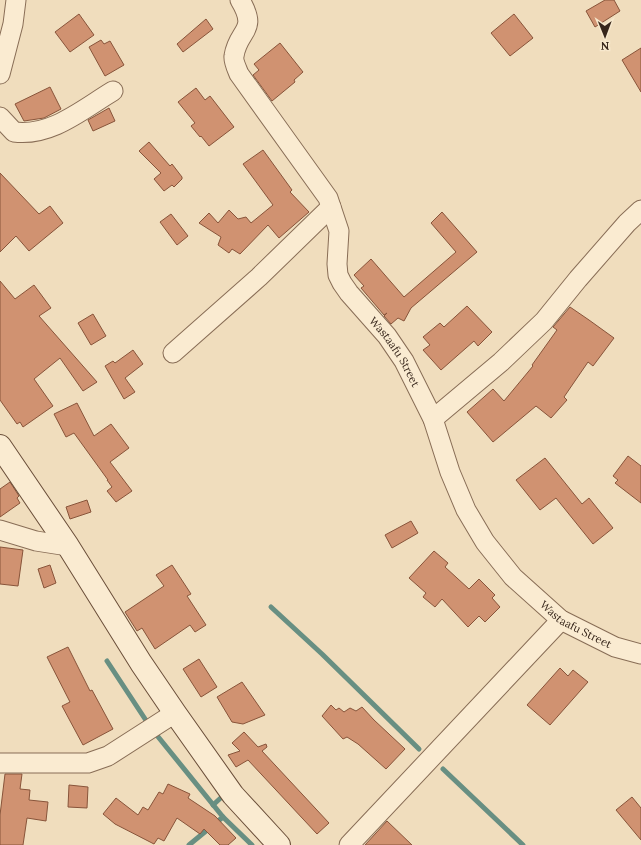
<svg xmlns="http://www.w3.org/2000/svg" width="641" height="845" font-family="Lora,serif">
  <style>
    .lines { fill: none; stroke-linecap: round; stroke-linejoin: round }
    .stream { stroke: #688f82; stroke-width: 5 }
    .building { fill: #d09271; stroke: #88543a }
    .street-casing { stroke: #886d56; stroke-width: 21 }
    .secondary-casing { stroke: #6a4e39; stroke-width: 24 }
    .street { stroke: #faebd1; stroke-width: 19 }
    .secondary { stroke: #faebd1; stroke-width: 22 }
    .labels { text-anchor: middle; stroke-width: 3; stroke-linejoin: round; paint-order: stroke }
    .street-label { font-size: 11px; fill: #37261b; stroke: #f7e8cd }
  </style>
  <rect width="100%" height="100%" fill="#f0ddbd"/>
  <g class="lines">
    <g class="stream">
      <path d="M271,607L322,654L419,749"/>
      <path d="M107,661L151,728L223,817L252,845"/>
      <path d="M443,769L523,845"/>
      <path d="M213,805L225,794"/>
      <path d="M189,845L223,817"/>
    </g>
  </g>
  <g class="building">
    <path d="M605,0H614L620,11L595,27L586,11Z"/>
    <path d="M79,14L94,35L70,52L55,32Z"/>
    <path d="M514,14L533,38L510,56L491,33Z"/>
    <path d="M206,19L213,29L183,52L177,44Z"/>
    <path d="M101,40L104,44L110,41L124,65L105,76L89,47Z"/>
    <path d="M280,43L303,72L294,80L295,82L272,101L253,75L259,70L254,64Z"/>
    <path d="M641,48V92L622,60Z"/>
    <path d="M50,87L61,109L44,118L24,121L15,104Z"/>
    <path d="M196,88L205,100L210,96L234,127L209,146L201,136L200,137L191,126L195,123L178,102Z"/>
    <path d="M109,108L115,121L93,131L88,120Z"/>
    <path d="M149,142L170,166L172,164L182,177V179L174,187L172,185L164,191L154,179L161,173L139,151Z"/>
    <path d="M263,150L292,190L290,192L309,212L279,238L268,225L240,254L232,249L229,253L218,245L221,237L199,223L209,213L218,223L229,210L238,219L246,217L251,223L273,205L243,164Z"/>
    <path d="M0,173L39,214L50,206L63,223L29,251L16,236L0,252Z"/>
    <path d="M442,212L477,252L411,308L404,321L398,318L391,324L384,316L387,313L384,315L361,288L364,286L354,275L371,259L404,297L456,252L431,223Z"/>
    <path d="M171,214L188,236L177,245L160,222Z"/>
    <path d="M0,281L15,299L34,285L51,308L39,316L97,382L83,391L60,358L34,379L53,406L23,427L20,422L17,424L0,400Z"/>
    <path d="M467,306L492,332L478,346L474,341L441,370L423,350L430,345L423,337L440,323L444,327Z"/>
    <path d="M570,307L589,320L614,338L593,366L588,362L564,397L567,400L551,418L536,406L493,442L467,412L493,389L504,401L533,366L532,365L557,330L553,327Z"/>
    <path d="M93,314L106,336L91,345L78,323Z"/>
    <path d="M133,350L143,364L125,378L135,392L124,399L105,366L113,361L115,363Z"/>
    <path d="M77,403L94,436L111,424L129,448L110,462L132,491L116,502L107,491L112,487L107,480H108L74,433L66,437L54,414Z"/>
    <path d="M628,456L641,466V503L615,483L618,480L613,476Z"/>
    <path d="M545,458L582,504L589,498L613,528L593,544L556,498L540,510L516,480Z"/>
    <path d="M10,482L19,496L17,498L20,503L0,517V489Z"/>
    <path d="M87,500L91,512L70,519L66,507Z"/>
    <path d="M411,521L418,533L392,548L385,535Z"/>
    <path d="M0,547L23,550L18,586L0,584Z"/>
    <path d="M434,551L448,563L445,567L469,589L479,579L495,595L492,598L500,607L485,622L479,616L468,627L442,599L435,607L423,597L426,593L409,578Z"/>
    <path d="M50,565L56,583L44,588L38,569Z"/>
    <path d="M172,565L191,594L187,596L206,625L195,632L190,625L155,649L142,628L137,631L125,612L164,586L156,575Z"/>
    <path d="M68,647L90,691L92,690L113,729L83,745L62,706L70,702L47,657Z"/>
    <path d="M199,659L217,687L201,697L183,669Z"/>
    <path d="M560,668L568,676L573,670L588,682L550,725L527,705Z"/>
    <path d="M242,682L265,715L243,724L232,722L217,697Z"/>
    <path d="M331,705L336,710L339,708L344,712L350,708L356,711L362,707L374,720L405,749L386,769L358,744L347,737L343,739L322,716Z"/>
    <path d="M244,732L258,747L266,744L267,747L262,751L329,823L317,834L248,760L236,767L228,755L240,751L232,743Z"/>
    <path d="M5,774H22L20,789L30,790L29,800L48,802L46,821L27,818L23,845H0V815Z"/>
    <path d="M168,784L190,794L188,798L215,816L236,838L228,845H220L204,829L200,834L177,818L164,841L158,838L154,844L115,824L103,814L116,798L138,815L143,807L148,810L159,792L163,794Z"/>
    <path d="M69,785L88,787L87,808L68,807Z"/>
    <path d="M632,797L641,808V840L616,810Z"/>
    <path d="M387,821L412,845H365Z"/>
  </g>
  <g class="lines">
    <defs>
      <g id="street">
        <path id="s1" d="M240,0C259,32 238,29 234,56C233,61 237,69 239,74L328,198L339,231L337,264L338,275L342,283L349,293L387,336L404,361L433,419L450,472L466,510L485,542L513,577L561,620L615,647L641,654"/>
        <path d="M0,74L13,24L16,0"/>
        <path d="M0,117L14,132C51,137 83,109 113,91"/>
        <path d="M173,353L259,277L331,207"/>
        <path d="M433,419L501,362L544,321L578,279L627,223L641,210"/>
        <path d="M0,530L36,541L68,546"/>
        <path d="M0,763H88L108,756L175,713"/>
        <path d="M349,845L561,620"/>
      </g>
      <path id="secondary" d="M0,446L68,546L141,663L175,713L233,795L279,845"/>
    </defs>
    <use href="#street" class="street-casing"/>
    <use href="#secondary" class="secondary-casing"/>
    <use href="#street" class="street"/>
    <use href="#secondary" class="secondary"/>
  </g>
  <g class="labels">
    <g class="street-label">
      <text dy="4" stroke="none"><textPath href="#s1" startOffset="407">Wastaafu Street</textPath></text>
      <text dy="4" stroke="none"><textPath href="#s1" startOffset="743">Wastaafu Street</textPath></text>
    </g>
  </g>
  <g transform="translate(605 36) rotate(179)" stroke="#f7e8cd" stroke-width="3" paint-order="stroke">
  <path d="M0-3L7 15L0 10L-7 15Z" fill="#37261b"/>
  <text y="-6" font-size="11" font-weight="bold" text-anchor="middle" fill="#37261b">N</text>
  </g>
</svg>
